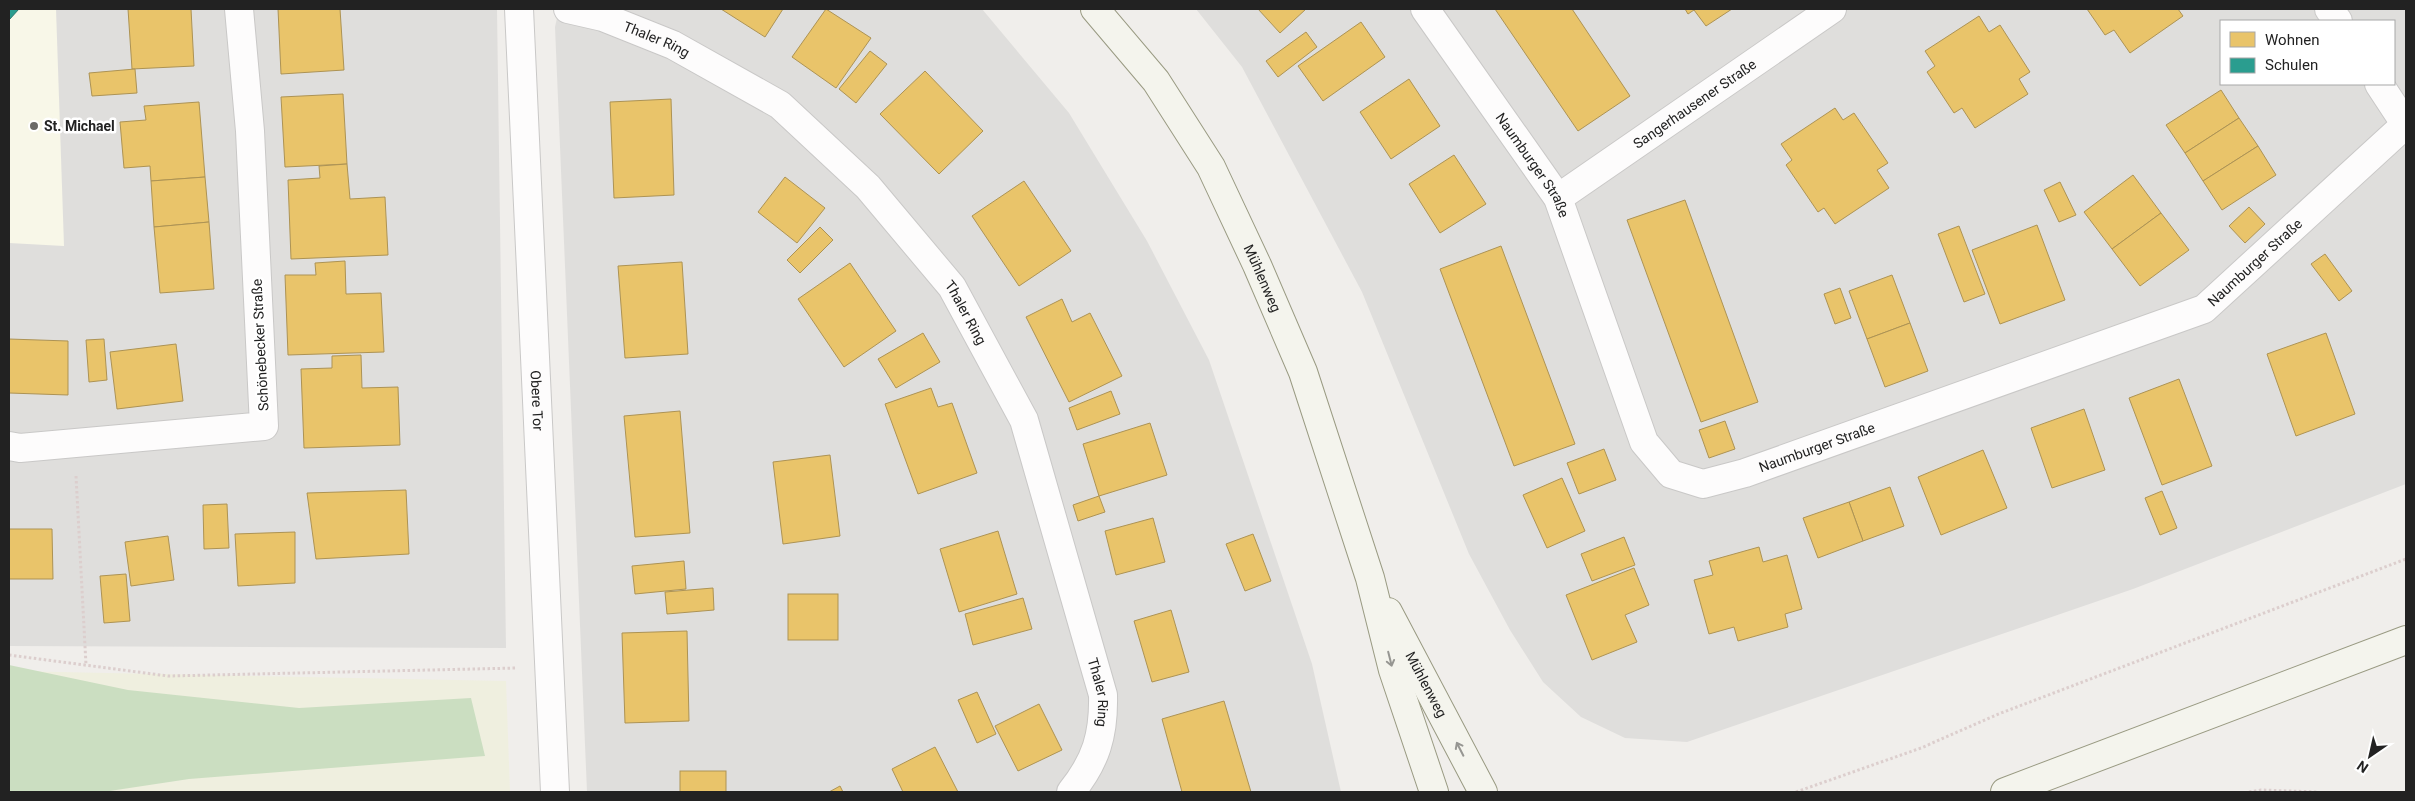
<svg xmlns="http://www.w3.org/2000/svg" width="2415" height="801" font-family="Roboto,sans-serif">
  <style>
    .residential { fill: #dfdedc; fill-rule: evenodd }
    .education { fill: #f8f7e8 }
    .farmland { fill: #efefdf }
    .forest { fill: #cbdec1 }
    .homes { fill: #e9c46a; stroke: #ad9354 }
    .schools { fill: #2a9d8f; stroke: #28786e }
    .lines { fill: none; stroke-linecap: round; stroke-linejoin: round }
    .street-casing { stroke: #c9c8c7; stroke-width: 30 }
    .secondary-casing { stroke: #999a82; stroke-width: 30 }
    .path { stroke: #dccecd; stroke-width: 3; stroke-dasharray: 2.5 2.5; stroke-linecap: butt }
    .street { stroke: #fdfcfc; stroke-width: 28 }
    .secondary { stroke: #f4f4ed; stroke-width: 28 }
    .oneway { stroke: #969692 }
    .poi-dot { fill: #6a6968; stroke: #fff; stroke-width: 2 }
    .labels { text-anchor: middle; stroke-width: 5; stroke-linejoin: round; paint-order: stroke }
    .street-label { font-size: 14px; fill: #222; stroke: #fff }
    .poi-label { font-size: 14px; font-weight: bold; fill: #222; stroke: #fff; text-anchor: start }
  </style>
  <rect width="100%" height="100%" fill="#f0eeeb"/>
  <g class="residential">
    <path d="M9,9H497L506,648L9,646Z"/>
    <path d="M559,9H982L1069,113L1147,241L1209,360L1312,664L1341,792H587L555,27Z"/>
    <path d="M1196,9H2406V484L2133,589L1687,742L1625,738L1581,717L1543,682L1510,630L1469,554L1362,292L1242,67ZM2221,21H2394V84H2221Z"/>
  </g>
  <path class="education" d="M9,9H56L64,246L9,243Z"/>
  <path class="farmland" d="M9,671L506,681L510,792H9Z"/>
  <path class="forest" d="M9,665L128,690L299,708L471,698L485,756L189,779L103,792H9Z"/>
  <g class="homes">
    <path d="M128,9H191L194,66L132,69Z"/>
    <path d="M278,9H340L344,70L281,74Z"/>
    <path d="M721,9H783L765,37Z"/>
    <path d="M826,9L871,38L836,88L792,57Z"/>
    <path d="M1258,9H1306L1280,33Z"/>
    <path d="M1495,9H1572L1630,96L1578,131Z"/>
    <path d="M1685,9H1732L1706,26L1694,10L1688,14Z"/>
    <path d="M2087,9H2178L2183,16L2130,53L2114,30L2105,35Z"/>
    <path d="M1979,16L1989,32L2000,25L2030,72L2019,79L2028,94L1975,128L1962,108L1954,113L1927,72L1935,66L1925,51Z"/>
    <path d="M1361,22L1385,57L1323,101L1298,66Z"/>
    <path d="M1306,32L1317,47L1278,77L1266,61Z"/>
    <path d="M870,51L887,64L856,103L839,89Z"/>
    <path d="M135,69L137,93L92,96L89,73Z"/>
    <path d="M925,71L983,131L939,174L880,114Z"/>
    <path d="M1409,79L1440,126L1391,159L1360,112Z"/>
    <path d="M2221,90L2239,118L2185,153L2166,125Z"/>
    <path d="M343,94L347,164L285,167L281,97Z"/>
    <path d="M671,99L674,195L614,198L610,102Z"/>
    <path d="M199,102L205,177L151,181L150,166L124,168L120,122L146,120L144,106Z"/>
    <path d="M1835,108L1843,120L1854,113L1888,163L1877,170L1889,188L1835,224L1824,208L1818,212L1786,165L1792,160L1781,144Z"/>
    <path d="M2239,118L2258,146L2203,181L2185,153Z"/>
    <path d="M2258,146L2276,175L2222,210L2203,181Z"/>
    <path d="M1454,155L1486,204L1440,233L1409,184Z"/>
    <path d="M347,164L350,199L385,197L388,255L291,259L288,180L320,178L319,166Z"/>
    <path d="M2133,175L2161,213L2112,249L2084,212Z"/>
    <path d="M205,177L209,222L154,227L151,181Z"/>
    <path d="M785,177L825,208L797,243L758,212Z"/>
    <path d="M1024,181L1071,251L1019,286L972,216Z"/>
    <path d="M2060,182L2076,215L2059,222L2044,190Z"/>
    <path d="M1685,200L1758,402L1701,422L1627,220Z"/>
    <path d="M2249,207L2265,224L2245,243L2229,226Z"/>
    <path d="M2161,213L2189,250L2140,286L2112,249Z"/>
    <path d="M209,222L214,289L160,293L154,227Z"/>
    <path d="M2037,225L2065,300L2000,324L1972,250Z"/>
    <path d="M1959,226L1985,294L1964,302L1938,234Z"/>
    <path d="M820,227L833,240L800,273L787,260Z"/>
    <path d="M1501,246L1575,444L1514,466L1440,269Z"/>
    <path d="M2325,254L2352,291L2339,301L2311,264Z"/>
    <path d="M345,261L346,294L381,293L384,352L288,355L285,275H316L315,263Z"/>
    <path d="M682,262L688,354L625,358L618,266Z"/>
    <path d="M850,263L896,331L844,367L798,299Z"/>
    <path d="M1892,275L1910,323L1867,339L1849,291Z"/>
    <path d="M1840,288L1851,318L1835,324L1824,294Z"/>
    <path d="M1062,299L1072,322L1090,313L1122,376L1069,402L1026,317Z"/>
    <path d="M1910,323L1928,371L1885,387L1867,339Z"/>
    <path d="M923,333L940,362L896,388L878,359Z"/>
    <path d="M2326,333L2355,414L2296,436L2267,354Z"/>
    <path d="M9,339L68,341V395L9,393Z"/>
    <path d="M104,339L107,380L89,382L86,340Z"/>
    <path d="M176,344L183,401L117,409L110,352Z"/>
    <path d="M361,355L362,388L398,387L400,445L304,448L301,369L332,368V356Z"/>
    <path d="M2179,379L2212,466L2162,485L2129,398Z"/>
    <path d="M931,388L938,407L952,403L977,473L918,494L885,404Z"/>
    <path d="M1111,391L1120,414L1077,430L1069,408Z"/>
    <path d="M2084,409L2105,470L2052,488L2031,428Z"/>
    <path d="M680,411L690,533L635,537L624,416Z"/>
    <path d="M1725,421L1735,449L1709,458L1699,430Z"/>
    <path d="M1150,423L1167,475L1099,496L1083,444Z"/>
    <path d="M1604,449L1616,480L1579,494L1567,463Z"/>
    <path d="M1983,450L2007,508L1941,535L1918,477Z"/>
    <path d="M830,455L840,536L783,544L773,462Z"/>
    <path d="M1562,478L1585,531L1547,548L1523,495Z"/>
    <path d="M1890,487L1904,526L1863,541L1849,502Z"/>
    <path d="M406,490L409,554L316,559L307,493Z"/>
    <path d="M2162,491L2177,528L2160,535L2145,498Z"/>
    <path d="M1099,496L1105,512L1078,521L1073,505Z"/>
    <path d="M1849,502L1863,541L1818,558L1803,518Z"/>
    <path d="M227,504L229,548L204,549L203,505Z"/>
    <path d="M1153,518L1165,562L1116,575L1105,531Z"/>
    <path d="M9,529H52L53,579H9Z"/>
    <path d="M998,531L1017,594L959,612L940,549Z"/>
    <path d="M295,532V583L238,586L235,534Z"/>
    <path d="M1253,534L1271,581L1245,591L1226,544Z"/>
    <path d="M168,536L174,580L131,586L125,542Z"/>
    <path d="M1624,537L1635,565L1592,581L1581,554Z"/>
    <path d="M1759,547L1763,562L1787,555L1802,609L1785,614L1788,627L1738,641L1734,627L1709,634L1694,580L1713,575L1709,561Z"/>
    <path d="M684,561L686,589L635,594L632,566Z"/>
    <path d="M1634,568L1649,605L1625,615L1637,642L1592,660L1566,595Z"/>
    <path d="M126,574L130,621L104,623L100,576Z"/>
    <path d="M713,588L714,610L667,614L665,592Z"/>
    <rect x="788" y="594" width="50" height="46"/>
    <path d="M1023,598L1032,629L973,645L965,614Z"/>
    <path d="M1171,610L1189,672L1152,682L1134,621Z"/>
    <path d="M687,631L689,721L625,723L622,633Z"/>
    <path d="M977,692L996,734L977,743L958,700Z"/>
    <path d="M1224,701L1251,792H1182L1162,719Z"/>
    <path d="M1039,704L1062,750L1018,771L995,726Z"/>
    <path d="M935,747L958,792H903L892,769Z"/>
    <rect x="680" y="771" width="46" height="21"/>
    <path d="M840,786L843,792H829Z"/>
  </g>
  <path class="schools" d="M9,9H19L9,20Z"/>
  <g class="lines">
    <defs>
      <g id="street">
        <path id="s1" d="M519,9L555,792"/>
        <path id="s2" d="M568,9L603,17L673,45L780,105L868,187L952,287L1024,420L1103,695C1104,735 1096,761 1071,792"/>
        <path id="s3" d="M1425,9L1558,198L1644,442L1671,474L1703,484L1745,473L2204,309L2406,124"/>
        <path d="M2329,9L2338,21"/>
        <path d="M2379,84L2406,125"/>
        <path id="s4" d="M1558,198L1832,9"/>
        <path d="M9,446L20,448L264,426L250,131L239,9"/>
      </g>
      <g id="secondary">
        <path id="s5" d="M1095,9L1156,81L1211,167L1257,265L1303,372L1370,578L1393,670L1434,792"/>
        <path id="s6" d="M1388,612L1483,792"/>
        <path d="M2005,792L2406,640"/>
      </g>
    </defs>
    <use href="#street" class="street-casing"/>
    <use href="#secondary" class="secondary-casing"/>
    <g class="path">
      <path d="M76,476L86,665"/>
      <path d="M9,655L168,676L517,668"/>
      <path d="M1796,792L1921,748L2001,713L2406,559"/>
      <path d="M2249,792L2261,790L2317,792"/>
    </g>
    <use href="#street" class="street"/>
    <use href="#secondary" class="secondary"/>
  </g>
  <defs><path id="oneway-shaft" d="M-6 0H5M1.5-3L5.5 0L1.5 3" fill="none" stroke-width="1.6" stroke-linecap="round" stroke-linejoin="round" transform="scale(1.25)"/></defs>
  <g class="oneway">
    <use href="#oneway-shaft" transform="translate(1390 659) rotate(76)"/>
    <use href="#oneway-shaft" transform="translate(1460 749) rotate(-117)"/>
  </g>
  <circle class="poi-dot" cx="34" cy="126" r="5"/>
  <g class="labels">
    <g class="street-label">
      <text dy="5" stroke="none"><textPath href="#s2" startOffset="94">Thaler Ring</textPath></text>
      <text dy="5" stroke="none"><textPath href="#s4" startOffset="166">Sangerhausener Straße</textPath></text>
      <text dy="5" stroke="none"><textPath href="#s3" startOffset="190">Naumburger Straße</textPath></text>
      <text dy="5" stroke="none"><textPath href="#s3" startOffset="1165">Naumburger Straße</textPath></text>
      <text dy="5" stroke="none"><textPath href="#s5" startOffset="319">Mühlenweg</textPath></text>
      <text dy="5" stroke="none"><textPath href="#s2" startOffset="514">Thaler Ring</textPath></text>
      <text transform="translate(260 345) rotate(-93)" y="5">Schönebecker Straße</text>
      <text dy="5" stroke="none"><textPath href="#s1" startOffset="392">Obere Tor</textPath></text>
      <text dy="5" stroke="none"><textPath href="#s3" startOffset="685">Naumburger Straße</textPath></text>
      <text dy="5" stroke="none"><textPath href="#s6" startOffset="82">Mühlenweg</textPath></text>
      <text dy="5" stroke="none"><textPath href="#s2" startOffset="919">Thaler Ring</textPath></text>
    </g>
    <g class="poi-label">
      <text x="44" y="131">St. Michael</text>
    </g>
  </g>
  <rect width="2415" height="801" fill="none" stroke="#222222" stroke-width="20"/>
  <rect x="2220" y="20" width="175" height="65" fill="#ffffff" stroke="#a7a7a7"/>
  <rect x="2230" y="32" width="25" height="15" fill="#e9c46a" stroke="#a7a7a7"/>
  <text x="2265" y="45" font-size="15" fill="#222222">Wohnen</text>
  <rect x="2230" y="58" width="25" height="15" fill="#2a9d8f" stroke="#a7a7a7"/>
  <text x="2265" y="70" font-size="15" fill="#222222">Schulen</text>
  <g transform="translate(2370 756) rotate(214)" stroke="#ffffff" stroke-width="4" paint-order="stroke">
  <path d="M0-4L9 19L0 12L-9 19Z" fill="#222222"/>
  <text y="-8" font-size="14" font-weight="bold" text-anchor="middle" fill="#222222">N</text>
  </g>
</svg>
